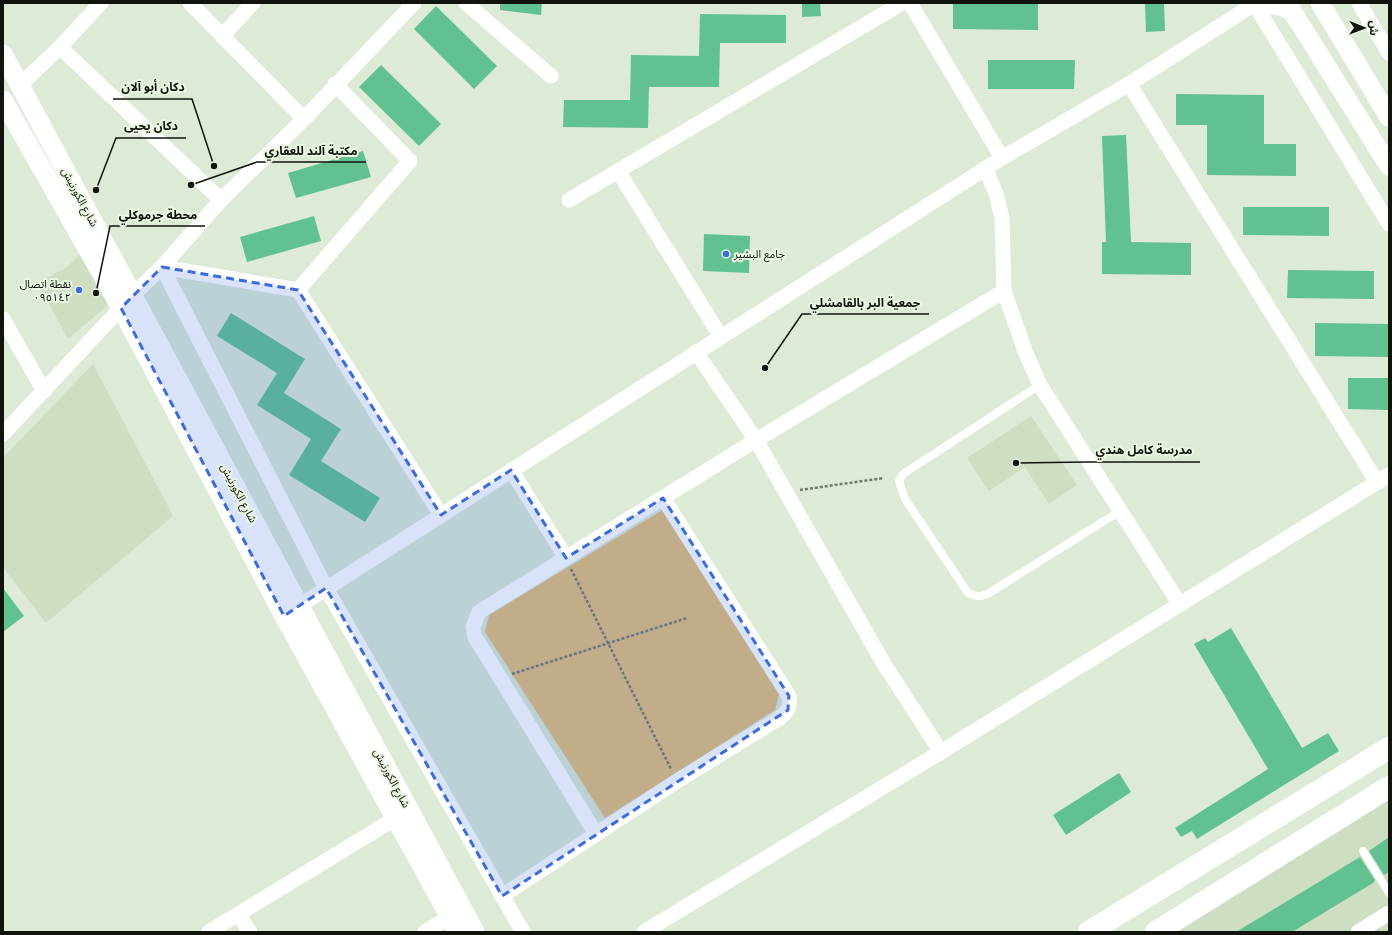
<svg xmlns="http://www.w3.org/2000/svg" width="1392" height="935" font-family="Overpass,'Noto Sans Arabic',sans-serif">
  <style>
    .built { fill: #cddec3 }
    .green { fill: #e3bd75 }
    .building { fill: #61c191 }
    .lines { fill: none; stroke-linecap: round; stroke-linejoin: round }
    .path { stroke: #717a6c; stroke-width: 2.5; stroke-dasharray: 3 2; stroke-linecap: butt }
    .service { stroke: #fff; stroke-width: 8 }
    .minor { stroke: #fff; stroke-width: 15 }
    .tertiary { stroke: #fff; stroke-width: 19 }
    .secondary { stroke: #fff; stroke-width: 22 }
    .marked { fill: #3b6cdc; fill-opacity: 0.2; stroke: #3b6cdc; stroke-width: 3; stroke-dasharray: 8 5; stroke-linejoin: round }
    .poi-dot { fill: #3b6cdc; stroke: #eaf7e2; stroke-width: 1.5 }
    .labels { text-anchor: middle; stroke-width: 4; stroke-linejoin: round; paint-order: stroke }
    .street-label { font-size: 11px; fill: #10140d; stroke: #eaf7e2 }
    .poi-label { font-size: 11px; fill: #10140d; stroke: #eaf7e2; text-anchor: start }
    .leader { fill: none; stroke: #10140d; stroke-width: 1.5 }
    .callout-dot { fill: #10140d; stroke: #eaf7e2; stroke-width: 1.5 }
    .callout-label { font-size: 12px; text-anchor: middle; font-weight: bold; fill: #10140d; stroke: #eaf7e2; stroke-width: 4; stroke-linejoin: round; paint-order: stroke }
  </style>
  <rect width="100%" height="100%" fill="#ddead5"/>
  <g class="built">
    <path d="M80,254L109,304L68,339L38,283L67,267Z"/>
    <path d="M93,364L173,516L46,623L3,567V458Z"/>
    <path d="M1031,416L1077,485L1049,504L1025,467L989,491L967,458Z"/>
    <path d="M1389,799V932H1176Z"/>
  </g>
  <path class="green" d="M666,508L780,691L775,710L605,818L485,632L489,615Z"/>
  <g class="building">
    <path d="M500,3H542L541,15L500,10Z"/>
    <path d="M802,3H820L821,16L802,17Z"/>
    <path d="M953,3H1038V30L953,29Z"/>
    <path d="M1145,3H1164L1165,31L1146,32Z"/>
    <path d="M436,6L497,66L474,89L414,29Z"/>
    <path d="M700,14L786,15V43H720L719,87H649L648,128L563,127L564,100H630L631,55L699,56Z"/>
    <path d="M988,60H1075L1074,89H988Z"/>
    <path d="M381,65L441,124L419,146L359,87Z"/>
    <path d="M1176,94L1264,95V144H1296V176L1207,175V125H1176Z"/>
    <path d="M1126,135L1131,242L1191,243V275L1102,274V242H1106L1102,136Z"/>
    <path d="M363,151L371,177L296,198L288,173Z"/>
    <path d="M1243,207H1329V236L1243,235Z"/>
    <path d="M314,216L321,241L247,262L240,237Z"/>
    <path d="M704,234L750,236L749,273L703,271Z"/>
    <path d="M1288,270L1374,271V299L1287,298Z"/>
    <path d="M231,313L305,359L284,393L341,429L321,461L380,498L365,522L289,475L311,439L257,405L277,373L217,336Z"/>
    <path d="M1315,323L1389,324V357L1315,356Z"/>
    <path d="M1348,378H1389V410L1348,409Z"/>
    <path d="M3,588L24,616L3,632Z"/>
    <path d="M1231,628L1302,748L1328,733L1339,751L1197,839L1192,831L1181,837L1175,828L1268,769L1194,644L1205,638L1208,642Z"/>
    <path d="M1119,773L1131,792L1066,835L1053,815Z"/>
    <path d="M1389,837V872L1384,875L1369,851Z"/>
    <path d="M1360,857L1375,880L1373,883L1292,932H1236Z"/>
  </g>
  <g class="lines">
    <g class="path">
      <path d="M800,490L884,478"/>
      <path d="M571,569L671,769"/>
      <path d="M512,674L687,618"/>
    </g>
    <g class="service">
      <path d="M1040,385L903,474L899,481L905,499L968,593C976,597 981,597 989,593L1120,511"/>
      <path d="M1363,851L1389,893"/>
    </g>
    <g class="minor">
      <path d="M190,3L304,119"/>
      <path d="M466,3L551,76"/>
      <path d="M910,3L1002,158"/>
      <path d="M1254,3L1389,224"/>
      <path d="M1359,3L1389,53"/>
      <path d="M1255,5L1280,8L1295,15"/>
      <path d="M222,36L253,3"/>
      <path d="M60,47L221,200"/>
      <path d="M1129,84L1377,482"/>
      <path d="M20,85L60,47L101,3"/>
      <path d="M985,168L997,196L1002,219L1004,291L1025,351L1040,385L1179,603"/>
      <path d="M618,171L721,337"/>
      <path d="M569,200L902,3"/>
      <path d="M162,267L326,588L523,932"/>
      <path d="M162,267L298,290L410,161L335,84"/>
      <path d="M298,290L441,515"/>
      <path d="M3,319L44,391"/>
      <path d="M696,352L756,440L884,664L941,752"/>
      <path d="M3,434L133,295L162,267L221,200L304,119L414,3"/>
      <path d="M511,470L566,558"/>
      <path d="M291,611L1002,158L1129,84L1256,3"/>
      <path d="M596,834L475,637L473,627L479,612L756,440L1004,291"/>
      <path d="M502,896L677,781L781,717C789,711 791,705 789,696L663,498"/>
      <path d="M238,914L250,932"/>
      <path d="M209,932L396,818"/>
      <path d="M425,932L450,917"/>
      <path d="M644,932L941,752L1389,475"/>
      <path d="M1358,932L1389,913"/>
    </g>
    <g class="tertiary">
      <path d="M1287,3L1389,166"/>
      <path d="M1320,3L1389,117"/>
      <path d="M3,54L475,932"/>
      <path d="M3,100L121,308L284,616L458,932"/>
    </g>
    <g class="secondary">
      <path d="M1089,932L1389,748"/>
      <path d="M1156,932L1389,787"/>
    </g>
  </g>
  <path class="marked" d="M162,267L298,290L441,515L511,470L566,558L663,498L789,696L788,710L502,896L326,588L284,616L121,308Z"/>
  <g class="poi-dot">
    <circle cx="726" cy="254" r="4"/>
    <circle cx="79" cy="290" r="4"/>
  </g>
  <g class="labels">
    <g class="street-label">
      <text transform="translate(80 197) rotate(62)" y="4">شارع الكورنيش</text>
      <text transform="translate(239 493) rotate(62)" y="4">شارع الكورنيش</text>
      <text transform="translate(392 778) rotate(62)" y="4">شارع الكورنيش</text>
    </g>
    <g class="poi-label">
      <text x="734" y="258">جامع البشير</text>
      <text x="71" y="288" text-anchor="end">نقطة اتصال<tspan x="71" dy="13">٠٩٥١٤٢</tspan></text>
    </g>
  </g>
  <path class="leader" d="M214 166L192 99H113M96 190L116 138H186M191 185L257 162H366M96 293L110 226H205M765 368L802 314H929M1016 463L1087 462H1200"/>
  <g class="callout-dot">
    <circle cx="214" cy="166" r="4"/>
    <circle cx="96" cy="190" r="4"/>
    <circle cx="191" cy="185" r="4"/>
    <circle cx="96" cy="293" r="4"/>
    <circle cx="765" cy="368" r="4"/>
    <circle cx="1016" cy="463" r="4"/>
  </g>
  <g class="callout-label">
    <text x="153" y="91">دكان أبو آلان</text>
    <text x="151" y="130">دكان يحيى</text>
    <text x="311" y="155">مكتبة آلند للعقاري</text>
    <text x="158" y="219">محطة جرموكلي</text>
    <text x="865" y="307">جمعية البر بالقامشلي</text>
    <text x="1144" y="454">مدرسة كامل هندي</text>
  </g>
  <rect width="1392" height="935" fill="none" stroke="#10140d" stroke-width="8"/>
  <g transform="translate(1364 28) rotate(91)" stroke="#eaf7e2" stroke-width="3" paint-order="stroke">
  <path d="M0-3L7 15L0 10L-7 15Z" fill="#10140d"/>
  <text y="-6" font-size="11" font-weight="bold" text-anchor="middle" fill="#10140d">ش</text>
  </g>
</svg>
